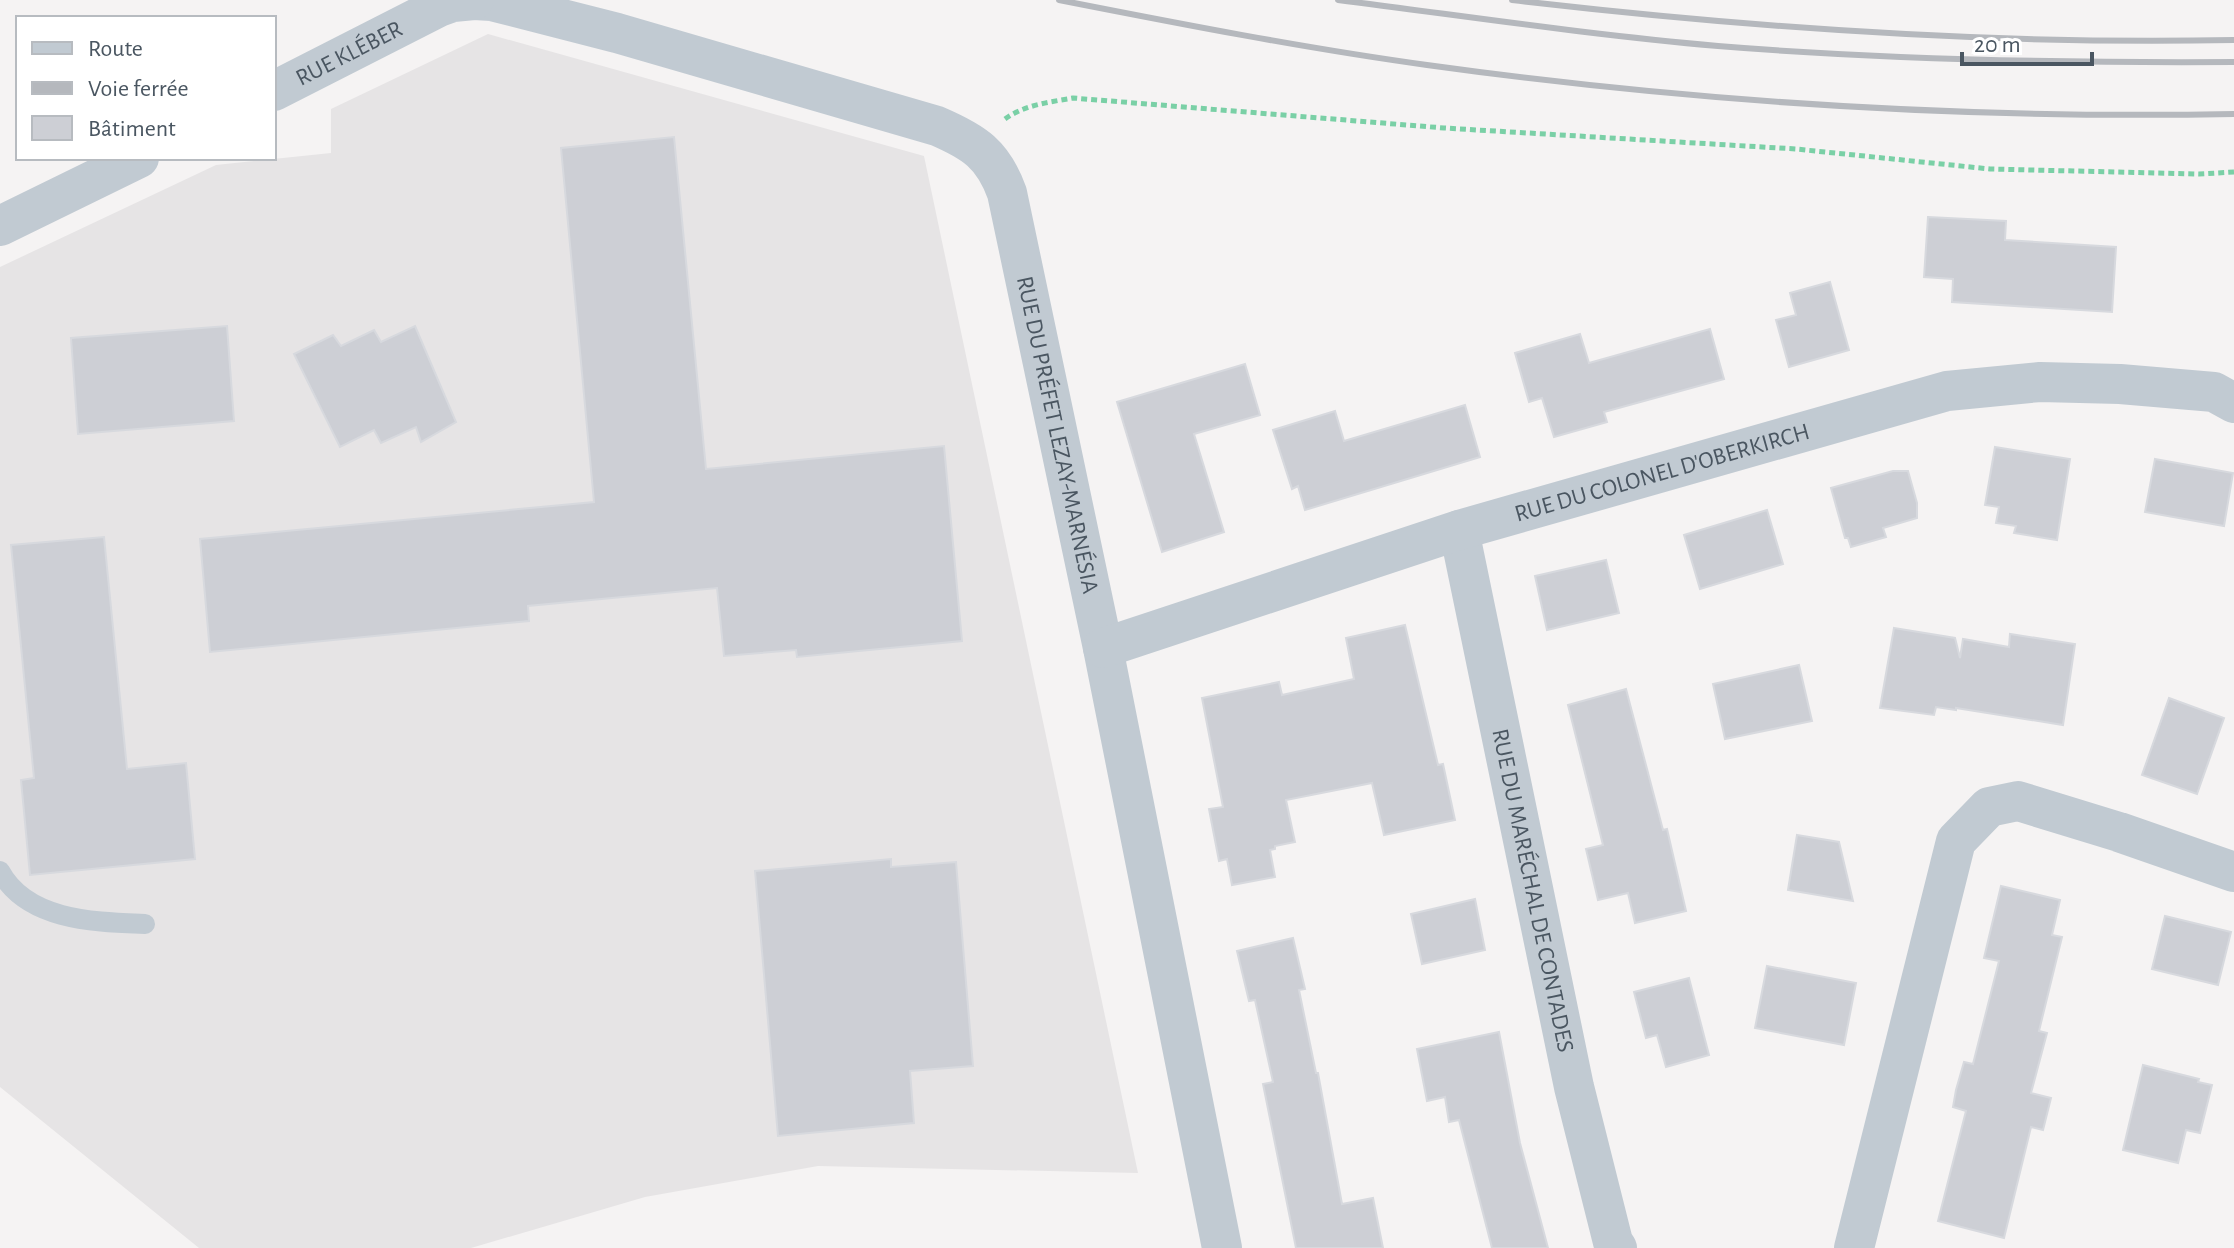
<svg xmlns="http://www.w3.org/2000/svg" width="2234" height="1248" font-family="'Alegreya Sans',sans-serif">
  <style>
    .education { fill: #e6e4e5 }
    .building { fill: #cdcfd5; stroke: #d7d9de; stroke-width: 2 }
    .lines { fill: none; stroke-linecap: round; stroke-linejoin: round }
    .path { stroke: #7ad0a6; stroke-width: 5; stroke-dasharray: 6 4; stroke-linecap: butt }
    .lane { stroke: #c1cad2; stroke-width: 20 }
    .street { stroke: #c1cad2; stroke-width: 40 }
    .rail { stroke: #b5b8bd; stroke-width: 6 }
    .labels { text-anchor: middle; stroke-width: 6; stroke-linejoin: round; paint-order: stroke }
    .street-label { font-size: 24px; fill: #4a5661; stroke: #fff }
  </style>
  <rect width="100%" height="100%" fill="#f5f3f3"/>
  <path class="education" d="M488,34L924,156L1138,1173L818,1166L645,1197L471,1248H199L0,1087V267L216,165L331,153V109Z"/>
  <g class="building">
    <path d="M674,137L706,469L944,446L962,641L797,657L796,650L724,656L717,588L528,606L529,621L210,652L200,539L594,502L561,148Z"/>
    <path d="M1928,217L2006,221L2005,240L2116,247L2112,312L1952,302L1953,279L1924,277Z"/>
    <path d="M1830,282L1849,350L1789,367L1776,320L1796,315L1790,293Z"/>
    <path d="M227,326L234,421L78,434L71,338Z"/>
    <path d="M415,326L456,422L421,442L416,427L381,443L374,430L340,447L294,354L333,335L341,346L374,330L381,342Z"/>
    <path d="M1710,329L1724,379L1604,412L1607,422L1554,437L1542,398L1529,402L1515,353L1580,334L1589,363Z"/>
    <path d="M1245,364L1260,415L1194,434L1224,532L1162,552L1117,402Z"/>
    <path d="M1465,405L1480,457L1305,510L1298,486L1292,489L1273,430L1335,411L1344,441Z"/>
    <path d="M1995,447L2070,459L2057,540L2014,533L2016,526L1996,523L1999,507L1985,505Z"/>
    <path d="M2155,459L2233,473L2224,526L2145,512Z"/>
    <path d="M1893,471H1908L1917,503V518L1883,528L1886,537L1851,547L1848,538H1845L1831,488Z"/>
    <path d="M1767,510L1783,564L1700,589L1684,535Z"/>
    <path d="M104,537L127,769L186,763L195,859L30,875L21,780L34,778L11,545Z"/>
    <path d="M1606,560L1619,613L1547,630L1535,576Z"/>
    <path d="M1405,625L1438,765L1443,764L1455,820L1384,835L1372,783L1286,800L1295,842L1275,846V849L1270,850L1275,877L1232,885L1227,859L1219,861L1209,809L1223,807L1202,698L1279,682L1282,695L1354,679L1346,638Z"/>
    <path d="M1894,628L1955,638L1960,658L1963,639L2009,647L2010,634L2075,644L2063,725L1956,708V710L1936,707L1934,715L1880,708Z"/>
    <path d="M1799,665L1812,721L1725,739L1713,684Z"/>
    <path d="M1626,689L1663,830L1667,829L1686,911L1635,923L1628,893L1598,900L1586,849L1603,845L1568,705Z"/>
    <path d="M2169,698L2224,718L2197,794L2142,775Z"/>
    <path d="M1797,835L1839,842L1853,901L1788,890Z"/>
    <path d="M891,859V867L956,862L973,1066L910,1071L914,1123L778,1136L755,871Z"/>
    <path d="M2001,886L2060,900L2052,935L2062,937L2039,1031L2047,1033L2031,1093L2051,1098L2043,1130L2031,1127L2004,1238L1938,1221L1966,1111L1953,1107L1956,1090L1964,1062L1973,1064L1999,961L1984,958Z"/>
    <path d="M1475,899L1485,950L1422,964L1411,914Z"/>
    <path d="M2165,916L2231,932L2218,985L2152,969Z"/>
    <path d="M1293,938L1305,989L1299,990L1316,1073H1318L1342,1204L1373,1198L1383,1248H1296L1263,1084L1273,1082L1255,1000L1249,1001L1237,951Z"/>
    <path d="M1767,966L1856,983L1844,1045L1755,1028Z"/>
    <path d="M1689,978L1709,1055L1666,1067L1657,1035L1646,1038L1634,992Z"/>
    <path d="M1499,1032L1520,1143L1548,1248H1492L1459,1120L1449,1122L1445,1097L1427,1101L1417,1049Z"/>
    <path d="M2143,1065L2199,1079L2198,1082L2212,1085L2200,1133L2186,1130L2178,1163L2123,1150Z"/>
  </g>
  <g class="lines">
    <path class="path" d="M1005,119C1024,105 1050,102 1073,98L1444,128L1796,149L1990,169L2199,174L2234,172"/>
    <path class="lane" d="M0,871C27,921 95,922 145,924"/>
    <g class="street">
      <path id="s1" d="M474,0L492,1L617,33L937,126C974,142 993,154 1007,193L1103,648L1222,1248"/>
      <path id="s2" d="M274,91L439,7L453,2L474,0"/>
      <path d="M0,226L139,158"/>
      <path id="s3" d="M1459,530L1574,1087L1613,1242L1617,1248"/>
      <path id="s4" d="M1103,648L1459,530L1947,391L2040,382L2120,384L2214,392L2234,403"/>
      <path d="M1854,1248L1956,841L1989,807L2018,801L2119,832L2234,872"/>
    </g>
    <g class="rail">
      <path d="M1059,0C1181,24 1304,48 1427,65C1694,102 1965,119 2234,114"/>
      <path d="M1338,0C1465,16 1591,35 1718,46C1890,60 2062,63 2234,62"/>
      <path d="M1512,0C1752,28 1993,45 2234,40"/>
    </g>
  </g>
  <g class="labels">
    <g class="street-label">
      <text dy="8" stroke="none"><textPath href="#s2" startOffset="84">RUE KLÉBER</textPath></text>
      <text dy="8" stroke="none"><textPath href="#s1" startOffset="828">RUE DU PRÉFET LEZAY-MARNÉSIA</textPath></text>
      <text dy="8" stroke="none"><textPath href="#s4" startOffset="586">RUE DU COLONEL D'OBERKIRCH</textPath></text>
      <text dy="8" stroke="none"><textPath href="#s3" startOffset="368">RUE DU MARÉCHAL DE CONTADES</textPath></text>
    </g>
  </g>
  <rect x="16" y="16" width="260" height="144" fill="#ffffff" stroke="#b7bbc0" stroke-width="2"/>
  <rect x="32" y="42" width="40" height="12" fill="#c1cad2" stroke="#b7bbc0" stroke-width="2"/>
  <text x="88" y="56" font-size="24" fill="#4a5661">Route</text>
  <rect x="32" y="82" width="40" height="12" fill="#b5b8bd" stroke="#b7bbc0" stroke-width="2"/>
  <text x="88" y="96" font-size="24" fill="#4a5661">Voie ferrée</text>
  <rect x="32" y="116" width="40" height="24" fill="#cdcfd5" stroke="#b7bbc0" stroke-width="2"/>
  <text x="88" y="136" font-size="24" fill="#4a5661">Bâtiment</text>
  <path d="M1962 52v12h130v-12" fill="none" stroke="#4a5661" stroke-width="4"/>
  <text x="1974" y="52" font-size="24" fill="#4a5661" stroke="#ffffff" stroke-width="6" paint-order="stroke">20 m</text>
</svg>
